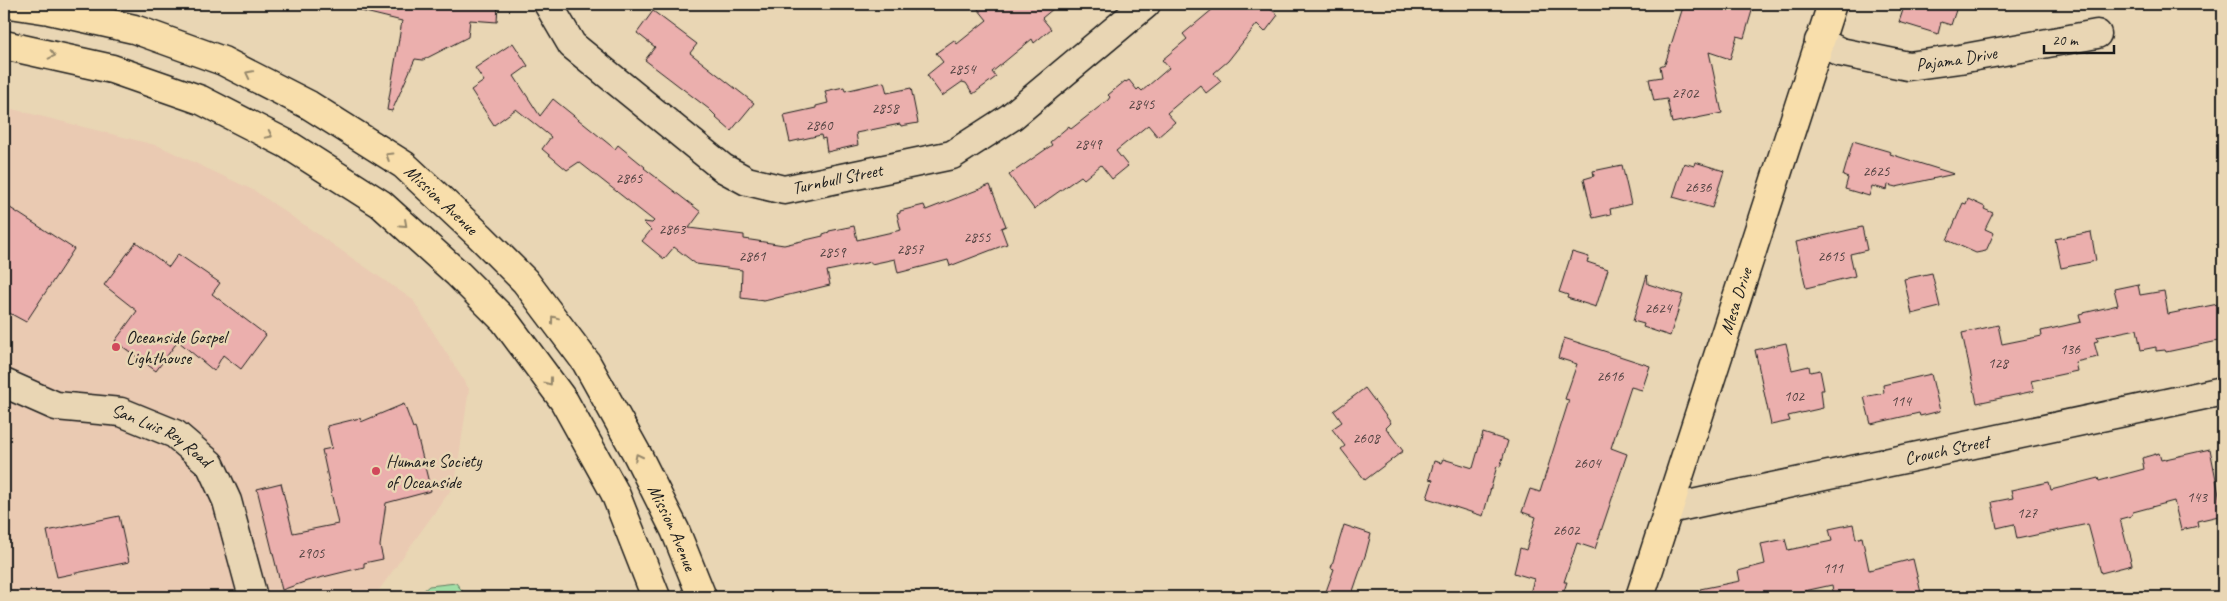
<svg xmlns="http://www.w3.org/2000/svg" width="2227" height="601" font-family="Caveat,sans-serif">
  <style>
    .built { fill: #eacab2 }
    .green { fill: #a0dea6; stroke: #5e7d61 }
    .building { fill: #ebafad; stroke: #1c1c1c }
    .lines { fill: none; stroke-linecap: round; stroke-linejoin: round }
    .minor-casing { stroke: #1c1c1c; stroke-width: 31 }
    .major-casing { stroke: #1c1c1c; stroke-width: 31 }
    .minor { stroke: #e9d6b4; stroke-width: 28 }
    .major { stroke: #f8deab; stroke-width: 28 }
    .oneway { stroke: #95876b }
    .poi-dot { fill: #d1495b; stroke: #e9d6b4; stroke-width: 2 }
    .labels { text-anchor: middle; stroke-width: 5; stroke-linejoin: round; paint-order: stroke }
    .number-label { font-size: 15px; fill: #504140 }
    .street-label { font-size: 18px; fill: #1c1c1c; stroke: #e9d6b4 }
    .poi-label { font-size: 18px; fill: #1c1c1c; stroke: #e9d6b4; text-anchor: start }
  </style>
  <rect width="100%" height="100%" fill="#e9d6b4"/>
  <filter id="ink" filterUnits="userSpaceOnUse"><feTurbulence type="fractalNoise" baseFrequency=".02" numOctaves="2"/><feDisplacementMap in="SourceGraphic" scale="10" xChannelSelector="R" yChannelSelector="G"/><feConvolveMatrix kernelMatrix="1 2 1 2 8 2 1 2 1" color-interpolation-filters="sRGB"/></filter>
  <g filter="url(#ink)">
    <path class="built" d="M4,107L159,146L255,191L413,300L469,389L455,484L374,597H4Z"/>
    <path class="green" d="M456,583L467,597H416L429,586Z"/>
    <g class="building">
      <path d="M362,4H498L497,22L470,20L468,37L423,60L415,59L392,111L387,110L402,21L361,11Z"/>
      <path d="M974,4H1059L1042,18L1051,29L1034,43L1032,39L992,72L996,77L973,94L966,83L962,82L942,96L927,75L943,62L936,53L954,40L957,44L987,20Z"/>
      <path d="M1219,4H1273L1269,8L1278,15L1265,32L1257,24L1228,61L1214,73L1221,81L1206,93L1200,85L1167,113L1175,122L1158,137L1148,125L1116,151L1128,166L1112,179L1101,165L1084,179L1081,176L1034,209L1009,175L1052,145L1050,142L1069,126L1071,129L1094,111L1108,100L1110,97L1108,95L1125,81L1126,82L1129,80L1137,90L1139,88L1142,91L1169,68L1162,60L1187,39L1183,34Z"/>
      <path d="M1684,4H1754L1744,38L1737,36L1730,59L1709,52L1722,113L1672,123L1667,99L1654,101L1649,79L1662,77L1660,66L1665,64Z"/>
      <path d="M1897,4H1958L1951,25L1941,22L1938,34L1899,22L1903,10L1896,8Z"/>
      <path d="M653,11L697,44L690,53L754,103L731,131L716,118L717,117L709,109L645,60L655,47L637,33Z"/>
      <path d="M513,43L528,66L514,76L540,116L553,99L615,149L618,145L629,154L645,167L644,168L701,212L689,228L744,235V239L784,245L823,236V234L829,232V231L854,226L857,240L901,230L897,214L900,213V211L924,205L926,210L990,185L1006,226L1001,228L1007,244L950,266L948,260L898,273L895,259L871,264V262L827,271L830,285L764,301L741,298L742,270L696,264L674,247L664,259L642,241L651,230L643,222L652,223L654,221L579,162L567,170L542,149L551,137L516,109L494,125L471,90L484,81L475,68Z"/>
      <path d="M884,82L887,93L911,88L918,123L901,126L900,124L856,133L858,145L827,152L825,138L822,139L821,135L790,142L784,115L816,108V106L828,103L825,91L844,87L845,91Z"/>
      <path d="M1853,141L1891,152L1890,154L1954,174L1896,187L1888,185L1887,190L1872,186L1869,196L1845,189L1848,178L1843,176Z"/>
      <path d="M1695,162L1724,171L1712,208L1673,197L1684,163L1694,166Z"/>
      <path d="M1622,165L1631,204L1610,209L1611,214L1593,218L1584,179L1594,176L1593,171Z"/>
      <path d="M1968,199L1985,207L1984,209L1993,213L1985,229L1994,233L1986,251L1976,253L1947,240L1963,203L1966,204Z"/>
      <path d="M4,204L74,249L26,322L4,310Z"/>
      <path d="M1862,227L1867,250L1850,254L1855,276L1806,288L1796,242Z"/>
      <path d="M2091,232L2096,261L2061,268L2055,239Z"/>
      <path d="M136,242L169,267L178,254L220,283L212,294L266,335L241,369L223,355L214,371L178,341L156,371L115,341L137,311L104,285Z"/>
      <path d="M1572,252L1589,257L1587,262L1608,269L1596,307L1567,298L1568,295L1559,292Z"/>
      <path d="M1932,273L1940,307L1912,314L1904,279Z"/>
      <path d="M1647,275L1648,284L1683,295L1670,336L1643,327L1644,324L1633,321Z"/>
      <path d="M2138,284L2140,295L2164,291L2168,314L2223,303V340L2166,352L2165,350L2156,351V347L2141,350L2137,329L2097,337L2098,341L2094,342L2098,357L2075,362L2077,371L2031,381L2034,391L1977,403L1962,333L1998,325L2002,344L2042,336L2041,331L2081,322L2079,314L2118,305L2114,289Z"/>
      <path d="M1564,338L1650,366L1642,390L1631,387L1611,448L1627,454L1595,549L1577,543L1564,582H1567L1562,597H1529L1534,579L1514,573L1520,548L1526,550L1536,517L1522,512L1530,489L1540,492L1569,400L1565,399L1577,364L1558,358Z"/>
      <path d="M1786,343L1792,370L1809,366L1810,372L1820,370L1824,390H1821L1823,408L1788,416L1790,421L1771,425L1755,350Z"/>
      <path d="M1931,374L1940,411L1920,416L1919,413L1871,424L1864,397L1884,393L1883,385Z"/>
      <path d="M1365,388L1391,423L1386,428L1403,451L1365,480L1341,449L1345,446L1332,429L1342,422L1334,411Z"/>
      <path d="M404,404L413,428L415,427L431,491L386,503L380,546L383,559L364,563V567L307,581L282,590L257,489L281,483L293,533L338,524L322,450L332,448L327,426L360,418L361,422Z"/>
      <path d="M1483,433L1508,441L1500,467L1497,466L1483,516L1427,498L1433,480L1429,479L1434,461L1441,463L1443,459L1473,468Z"/>
      <path d="M2210,449L2223,515L2197,521L2198,526L2181,530L2174,501L2133,512L2131,516L2120,519L2132,565L2101,573L2088,524L2017,539L2014,524L1997,528L1992,502L2013,498L2011,490L2049,482L2051,490L2098,478L2099,481L2144,469L2142,458L2159,453L2161,460Z"/>
      <path d="M119,516L129,562L57,577L47,531Z"/>
      <path d="M1853,524L1856,539L1862,537L1869,570L1913,559L1922,597H1834L1832,585L1777,597H1701L1700,589L1740,581L1738,571L1765,564L1761,544L1785,539L1788,550L1832,541L1829,529Z"/>
      <path d="M1344,525L1371,534L1366,553L1351,597H1324L1334,569L1331,568Z"/>
    </g>
    <g class="lines">
      <defs>
        <g id="minor">
          <path id="s1" d="M548,4L572,45L723,168L747,181L784,190L952,155L1011,117L1146,4"/>
          <path id="s2" d="M1819,41L1840,52L1908,66L1960,59L2097,34"/>
          <path id="s3" d="M4,383L56,406L121,412L175,434L210,464L227,501L253,597"/>
          <path id="s4" d="M1669,509L2223,391"/>
        </g>
        <g id="major">
          <path id="s5" d="M10,4L49,10L134,29L223,61L309,105L404,165L480,236L525,281L586,362L637,454L675,530L702,597"/>
          <path d="M4,45L112,69L201,100L287,144L381,204L458,274L504,320L564,401L615,493L656,597"/>
          <path id="s6" d="M1640,597L1832,4"/>
        </g>
      </defs>
      <use href="#minor" class="minor-casing"/>
      <use href="#major" class="major-casing"/>
      <use href="#minor" class="minor"/>
      <use href="#major" class="major"/>
    </g>
    <defs><path id="oneway-chevron" d="M-2-3.5L2.5 0L-2 3.5" fill="none" stroke-width="1.6" stroke-linecap="round" stroke-linejoin="round" transform="scale(1.25)"/></defs>
    <g class="oneway">
      <use href="#oneway-chevron" transform="translate(52 55) rotate(13)"/>
      <use href="#oneway-chevron" transform="translate(249 74) rotate(-153)"/>
      <use href="#oneway-chevron" transform="translate(269 135) rotate(27)"/>
      <use href="#oneway-chevron" transform="translate(389 156) rotate(-148)"/>
      <use href="#oneway-chevron" transform="translate(404 224) rotate(42)"/>
      <use href="#oneway-chevron" transform="translate(554 319) rotate(-127)"/>
      <use href="#oneway-chevron" transform="translate(549 382) rotate(53)"/>
      <use href="#oneway-chevron" transform="translate(638 457) rotate(-117)"/>
    </g>
  </g>
  <g class="poi-dot">
    <circle cx="116" cy="347" r="5"/>
    <circle cx="376" cy="471" r="5"/>
  </g>
  <g class="labels">
    <g class="number-label">
      <text x="962" y="74">2854</text>
      <text x="1685" y="98">2702</text>
      <text x="1141" y="109">2845</text>
      <text x="885" y="113">2858</text>
      <text x="819" y="130">2860</text>
      <text x="1088" y="149">2849</text>
      <text x="1876" y="176">2625</text>
      <text x="629" y="183">2865</text>
      <text x="1698" y="192">2636</text>
      <text x="672" y="234">2863</text>
      <text x="977" y="242">2855</text>
      <text x="910" y="254">2857</text>
      <text x="832" y="257">2859</text>
      <text x="752" y="261">2861</text>
      <text x="1831" y="261">2615</text>
      <text x="1658" y="313">2624</text>
      <text x="2070" y="354">136</text>
      <text x="1998" y="368">128</text>
      <text x="1610" y="381">2616</text>
      <text x="1794" y="401">102</text>
      <text x="1901" y="406">114</text>
      <text x="1366" y="443">2608</text>
      <text x="1587" y="468">2604</text>
      <text x="2197" y="502">143</text>
      <text x="2027" y="518">127</text>
      <text x="1566" y="535">2602</text>
      <text x="311" y="558">2905</text>
      <text x="1833" y="573">111</text>
    </g>
    <g class="street-label">
      <text dy="6" stroke="none"><textPath href="#s2" startOffset="142">Pajama Drive</textPath></text>
      <text dy="6" stroke="none"><textPath href="#s1" startOffset="362">Turnbull Street</textPath></text>
      <text dy="6" stroke="none"><textPath href="#s5" startOffset="481">Mission Avenue</textPath></text>
      <text dy="6" stroke="none"><textPath href="#s6" startOffset="311">Mesa Drive</textPath></text>
      <text dy="6" stroke="none"><textPath href="#s3" startOffset="169">San Luis Rey Road</textPath></text>
      <text dy="6" stroke="none"><textPath href="#s4" startOffset="284">Crouch Street</textPath></text>
      <text dy="6" stroke="none"><textPath href="#s5" startOffset="886">Mission Avenue</textPath></text>
    </g>
    <g class="poi-label">
      <text x="126" y="343">Oceanside Gospel<tspan x="126" dy="21">Lighthouse</tspan></text>
      <text x="386" y="467">Humane Society<tspan x="386" dy="21">of Oceanside</tspan></text>
    </g>
  </g>
  <rect width="2227" height="601" fill="none" stroke="#e9d6b4" stroke-width="20"/>
  <rect x="10" y="10" width="2207" height="581" fill="none" stroke="#1c1c1c" stroke-width="2" filter="url(#ink)"/>
  <path d="M2044 45v8h70v-8" fill="none" stroke="#1c1c1c" stroke-width="2.5"/>
  <text x="2052" y="45" font-size="15" fill="#1c1c1c" stroke="#e9d6b4" stroke-width="4" paint-order="stroke">20 m</text>
</svg>
